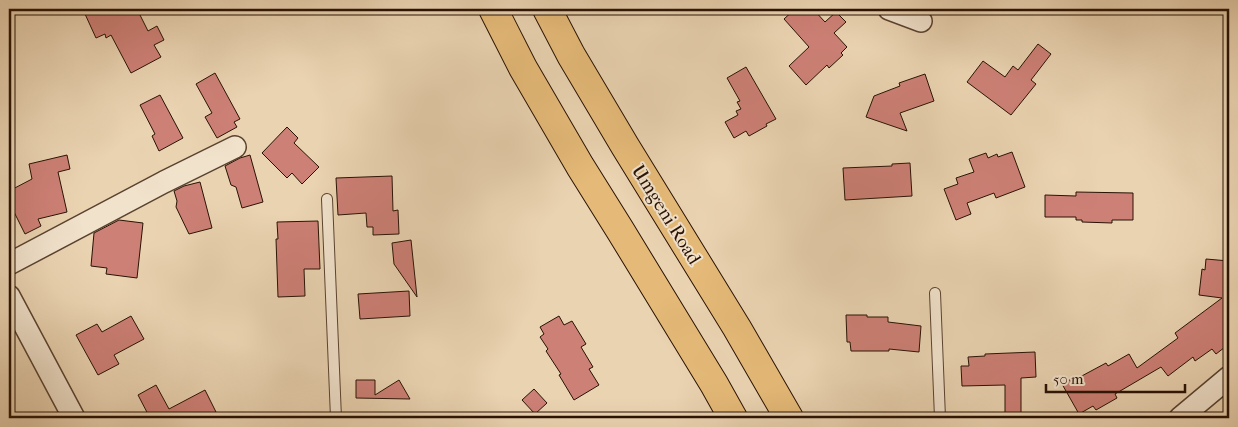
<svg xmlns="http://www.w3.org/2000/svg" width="1238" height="427" font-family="'IM FELL French Canon',serif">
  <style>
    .building { fill: #cd8076; stroke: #291204 }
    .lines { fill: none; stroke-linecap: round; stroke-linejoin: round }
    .service-casing { stroke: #59422f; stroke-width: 12 }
    .minor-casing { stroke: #59422f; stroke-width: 24 }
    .motorway-casing { stroke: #291204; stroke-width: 30 }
    .service { stroke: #f1e2cc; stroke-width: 10 }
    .minor { stroke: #f1e2cc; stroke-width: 21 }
    .motorway { stroke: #e5ba78; stroke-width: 28 }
    .labels { text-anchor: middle; stroke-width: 4; stroke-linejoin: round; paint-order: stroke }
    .street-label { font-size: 19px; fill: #291204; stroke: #f1e2cc }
  </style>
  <rect width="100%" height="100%" fill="#ead3b1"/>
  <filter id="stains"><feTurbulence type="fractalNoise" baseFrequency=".004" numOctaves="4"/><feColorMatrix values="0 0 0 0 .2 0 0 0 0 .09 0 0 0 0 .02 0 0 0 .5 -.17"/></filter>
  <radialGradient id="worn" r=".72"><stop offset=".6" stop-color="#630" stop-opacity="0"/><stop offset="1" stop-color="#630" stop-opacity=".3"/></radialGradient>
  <g class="building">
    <path d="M97,9H137L148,31L157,26L164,40L154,45L161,57L131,73L111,35L106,38L105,34L96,38L85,14Z"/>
    <path d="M795,9H813L825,22L836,12L846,22L834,33L847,47L841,53L843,55L829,68L827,65L806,85L789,66L809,47L784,19Z"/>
    <path d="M1038,44L1051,54L1031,80L1036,84L1011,115L967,82L983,61L1005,77L1013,66L1018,70Z"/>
    <path d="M746,67L776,119L766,124L767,126L749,136L746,131L734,138L725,122L738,115L736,111L741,109L737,102L740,101L727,78Z"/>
    <path d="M215,73L240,119L234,122L237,127L217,138L205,117L212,113L196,84Z"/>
    <path d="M925,74L934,101L900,113L907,131L866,117L874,96L900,86L899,83Z"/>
    <path d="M160,95L183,138L159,151L152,136L155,134L140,105Z"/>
    <path d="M287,127L298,138L294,143L319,167L302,184L292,173L287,178L262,153Z"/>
    <path d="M1012,152L1025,187L996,198L994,193L967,203L971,214L956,220L944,189L958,184L956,178L974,172L969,159L986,153L988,158L997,154L998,157Z"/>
    <path d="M67,155L70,169L58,172L67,212L38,219L41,226L25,234L9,202V191L32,179L29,164Z"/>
    <path d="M250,155L263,202L242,208L236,187L231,185L225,166L240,158Z"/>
    <path d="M910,163L912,196L845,200L843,168L892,166V164Z"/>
    <path d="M392,176L393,211L398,210L399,234L373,235V227H367L366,213L338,215L336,178Z"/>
    <path d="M200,182L212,228L189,234L176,207L177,201L174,191L184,186Z"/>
    <path d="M1076,192L1133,193V220H1112V223L1082,222V220H1076V217H1045V195L1076,196Z"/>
    <path d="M119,220L143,223L137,278L106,274L107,268L91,266L94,233Z"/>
    <path d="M318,221L320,269H304L305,296L278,297L276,239H278L277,222Z"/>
    <path d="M411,240L417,297L394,264L392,243Z"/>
    <path d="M1206,259L1229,261V344L1216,354L1212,349L1195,361L1193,357L1168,376L1161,367L1115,394L1117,398L1096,410L1093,406L1079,414L1062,384L1077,376L1078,378L1106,363L1108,366L1129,354L1137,368L1178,338L1175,333L1222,298L1199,295L1202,269L1205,270Z"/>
    <path d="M409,291L410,316L360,319L358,294Z"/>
    <path d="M846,315H867V317H888V322L921,326L919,352L889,349V351H851L850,342H847Z"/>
    <path d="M131,316L144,339L114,355L119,364L98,375L76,335L97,324L102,332Z"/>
    <path d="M559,316L564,325L572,321L586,344L581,347L593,367L589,369L599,385L574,400L559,375L561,374L546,351L548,349L540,337L544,334L540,327Z"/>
    <path d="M1035,352L1036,377L1021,378V413L1005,414V385L962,386L961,366H969L968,357L985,356V354Z"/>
    <path d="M356,380H375V395L399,380L410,399L356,398Z"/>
    <path d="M156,385L169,409L205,390L216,412L204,418H150L138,395Z"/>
    <path d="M534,389L547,403L535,414L522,400Z"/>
  </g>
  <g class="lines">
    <defs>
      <g id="service">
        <path d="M327,199L336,418"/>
        <path d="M935,293L940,418"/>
      </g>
      <g id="minor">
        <path d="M889,9L921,21"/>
        <path d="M9,264L164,182L235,147"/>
        <path d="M9,296L74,418"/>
        <path d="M1180,418L1229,377"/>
      </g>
      <g id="motorway">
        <path d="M493,9L523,68L580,166L620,230L714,384L733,418"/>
        <path d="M547,9L571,55L625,146L737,328L789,418"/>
      </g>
    </defs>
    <use href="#service" class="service-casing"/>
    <use href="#minor" class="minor-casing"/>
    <use href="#motorway" class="motorway-casing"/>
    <use href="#service" class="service"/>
    <use href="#minor" class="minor"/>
    <use href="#motorway" class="motorway"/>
  </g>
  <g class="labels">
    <g class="street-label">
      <text transform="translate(667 214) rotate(58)" y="7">Umgeni Road</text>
    </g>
  </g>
  <rect width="1238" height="427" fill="none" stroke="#ead3b1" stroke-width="30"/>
  <rect x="10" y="10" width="1218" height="407" fill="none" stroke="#291204" stroke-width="2.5"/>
  <rect x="15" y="15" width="1208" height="397" fill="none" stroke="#291204"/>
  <path d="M1046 384v8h139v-8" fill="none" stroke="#291204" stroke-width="2.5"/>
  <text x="1053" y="384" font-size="15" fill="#291204" stroke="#f1e2cc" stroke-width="4" paint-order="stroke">50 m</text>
  <rect width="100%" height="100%" filter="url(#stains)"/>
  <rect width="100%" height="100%" fill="url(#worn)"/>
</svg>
